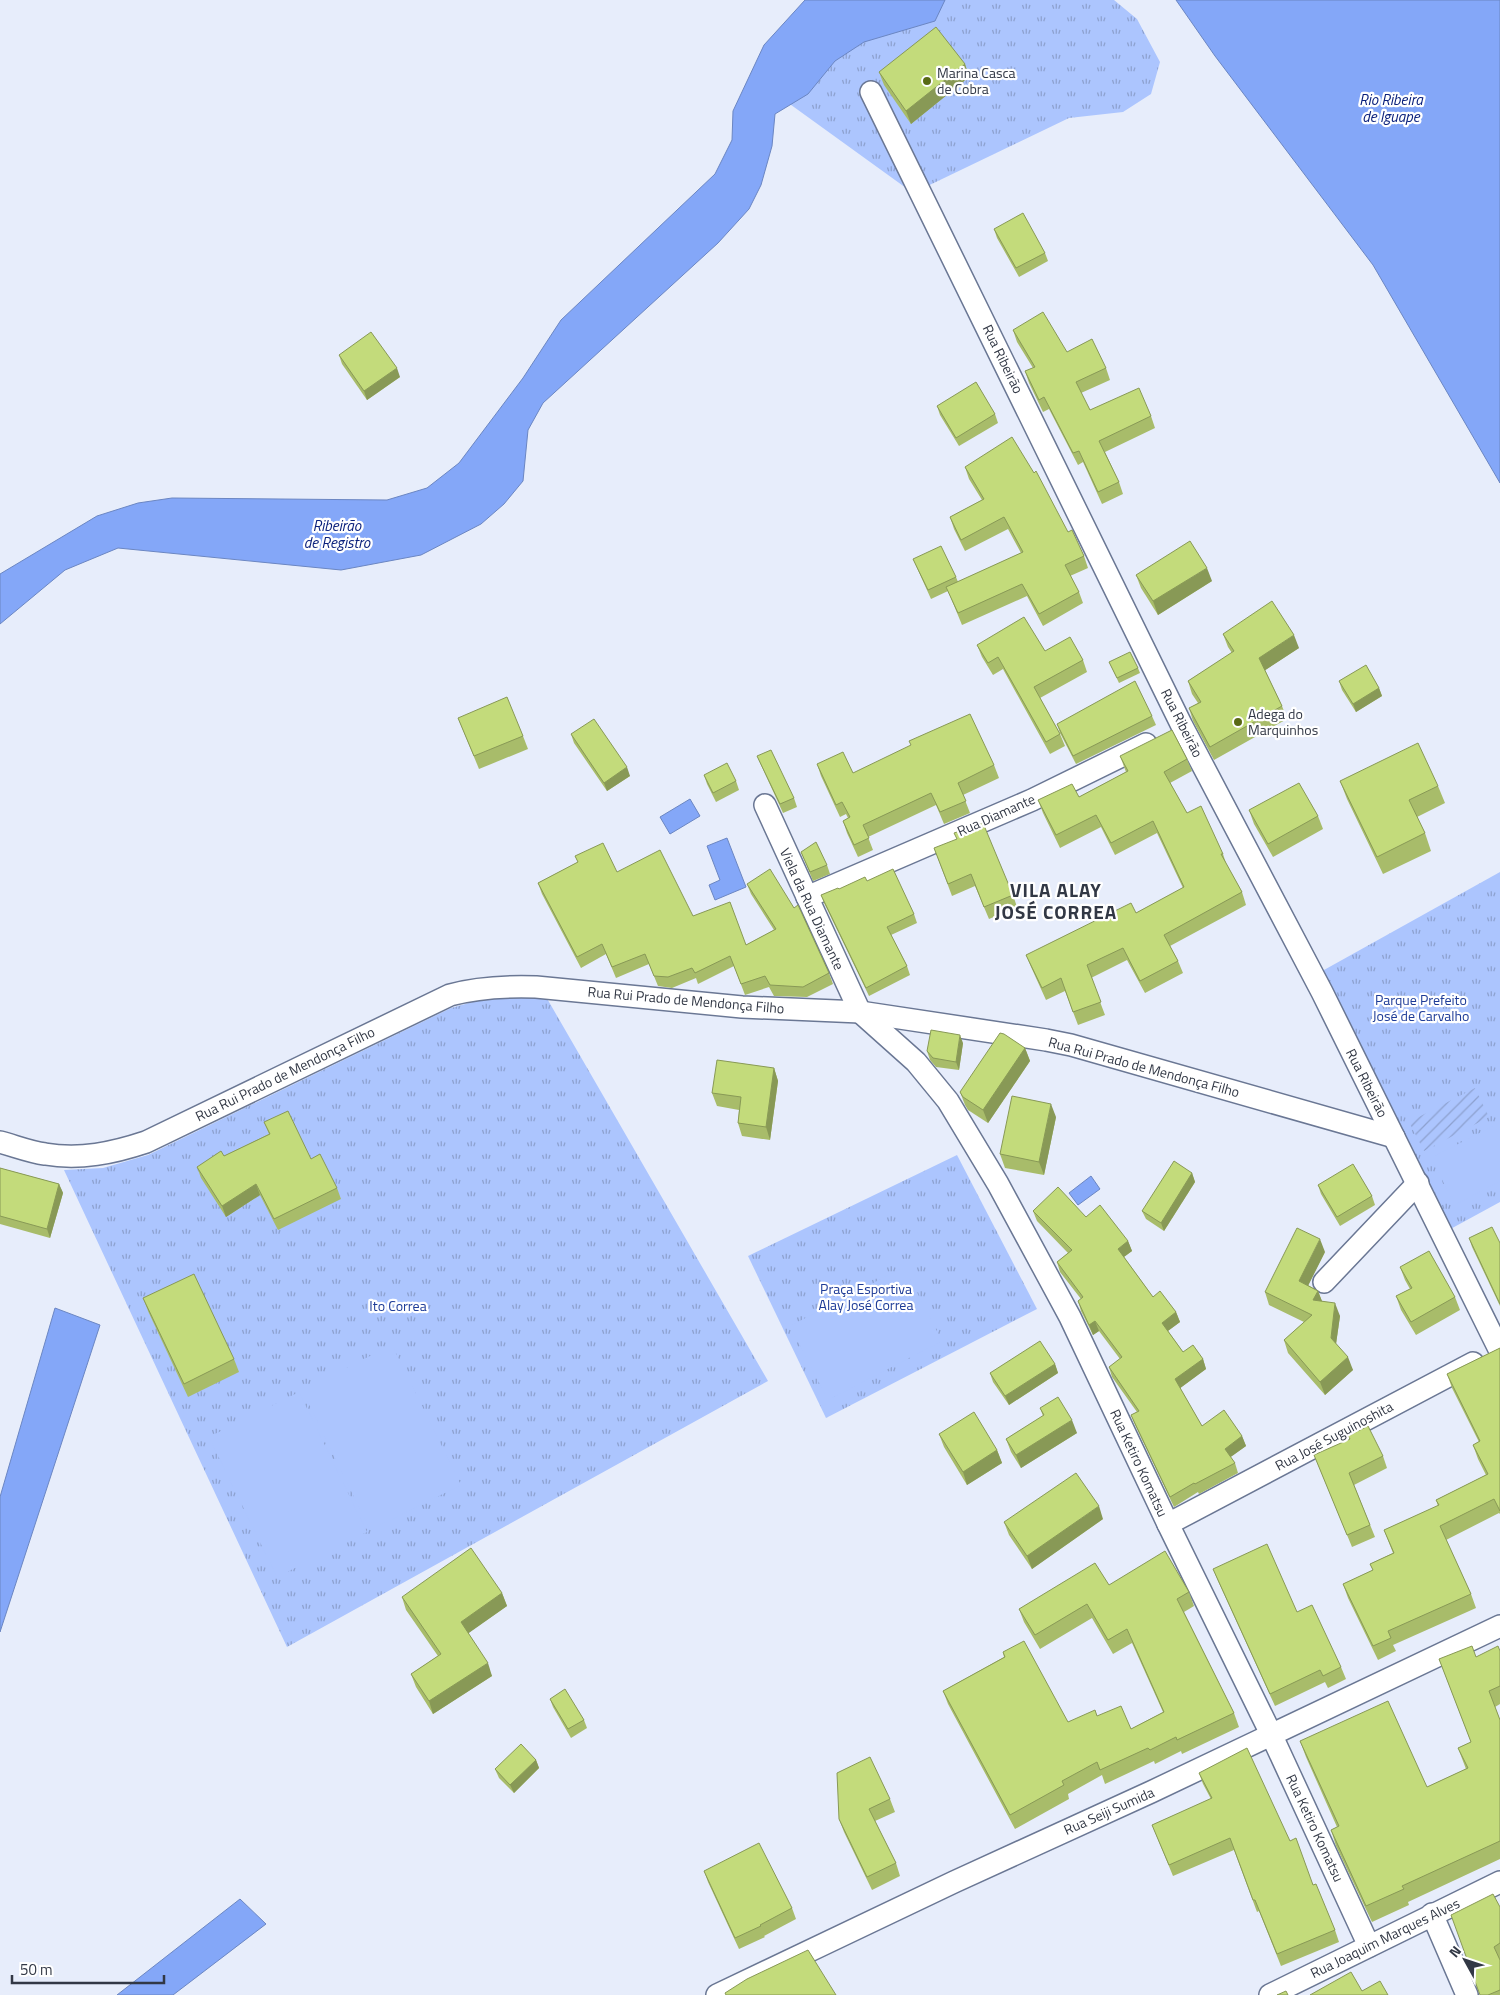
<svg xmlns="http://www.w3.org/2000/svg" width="1500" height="1995" font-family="'Titillium Web',sans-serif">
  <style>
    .park { fill: url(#park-tufts) }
    .garden { fill: url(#garden-furrows) }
    .pitch { fill: #acc5fe }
    .water { fill: #84a7f8; stroke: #6b86c2 }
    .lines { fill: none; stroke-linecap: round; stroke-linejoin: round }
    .minor-casing { stroke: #6a7794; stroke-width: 24 }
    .minor { stroke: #fff; stroke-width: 21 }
    .wall { fill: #a8bc6a }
    .shaded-wall { fill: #889956 }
    .building { fill: #c3db7b; stroke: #889956 }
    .poi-dot { fill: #596a15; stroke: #fff; stroke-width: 2 }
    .labels { text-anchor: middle; stroke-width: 4.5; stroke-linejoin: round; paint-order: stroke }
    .poi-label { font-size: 14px; fill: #323845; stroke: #fff; text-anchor: start }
    .street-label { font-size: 14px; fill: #323845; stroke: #fff }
    .park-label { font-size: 14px; fill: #1d3b97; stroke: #fff }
    .water-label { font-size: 15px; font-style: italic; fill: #0a207c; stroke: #fff }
    .district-label { font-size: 19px; font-weight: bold; letter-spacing: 1px; fill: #323845; stroke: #fff }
  </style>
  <defs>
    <pattern id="park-tufts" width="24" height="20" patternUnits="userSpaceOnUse" patternTransform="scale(1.25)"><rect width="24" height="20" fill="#acc5fe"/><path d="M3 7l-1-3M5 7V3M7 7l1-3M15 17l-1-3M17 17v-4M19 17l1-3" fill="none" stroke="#8da1cf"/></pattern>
    <pattern id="garden-furrows" width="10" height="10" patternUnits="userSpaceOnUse" patternTransform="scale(1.25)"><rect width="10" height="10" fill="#acc5fe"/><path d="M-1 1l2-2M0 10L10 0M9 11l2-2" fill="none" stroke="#8da1cf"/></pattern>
  </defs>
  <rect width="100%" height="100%" fill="#e7edfb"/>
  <g class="park">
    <path d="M873,0H1114L1137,19L1160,62L1151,94L1123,112L1069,118L913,193L769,89Z"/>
    <path d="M1500,872V1202L1445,1232L1315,975Z"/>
    <path d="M515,995H545L768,1381L287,1647L64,1170L103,1168L148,1155L451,1008L483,999Z"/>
    <path d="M957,1155L1037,1309L826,1418L748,1256Z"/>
  </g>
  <path class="garden" d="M1475,1088L1489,1117L1424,1151L1409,1122Z"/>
  <g class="pitch">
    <path d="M1497,1124L1500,1130V1181L1455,1205L1431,1158Z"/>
    <path d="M904,1267L942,1341L828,1400L790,1326Z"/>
    <path d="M392,1345L461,1485L370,1530L302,1390Z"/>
    <path d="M299,1392L367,1532L277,1577L209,1437Z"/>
  </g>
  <g class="water">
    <path d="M805,0H945L935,21L864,42L835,61L808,94L775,114L772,146L761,185L749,209L718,243L543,403L528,430L523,481L504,504L481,524L421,555L341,570L118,548L65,570L0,624V574L97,516L138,503L172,498L387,500L427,488L459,463L523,378L561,320L715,174L732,140L733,111L764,45Z"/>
    <path d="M1176,0H1500V483L1373,265L1215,56Z"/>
    <path d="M690,799L700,816L670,834L660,817Z"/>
    <path d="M727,838L746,887L715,900L709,885L720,880L707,846Z"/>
    <path d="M1091,1176L1100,1189L1078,1205L1069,1193Z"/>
    <path d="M55,1308L100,1325L0,1632V1497Z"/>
    <path d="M240,1899L266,1924L173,1995H117Z"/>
  </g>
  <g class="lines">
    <defs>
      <g id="minor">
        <path d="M871,92L1182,726L1322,992L1499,1349"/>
        <path d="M765,805L860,1012L916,1062L948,1101L998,1184L1070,1317L1168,1524L1271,1734L1369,1946"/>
        <path d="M807,897L1032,800L1146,744"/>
        <path d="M0,1142C15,1146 30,1152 45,1154C80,1160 113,1153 146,1142L450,995C479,987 506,986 536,987L742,1007L860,1012L1046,1040L1071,1045L1394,1137"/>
        <path d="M1324,1282L1418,1183"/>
        <path d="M1168,1524L1473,1363"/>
        <path d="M1432,1914L1467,1995"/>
        <path d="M717,1995L954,1882L1151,1792L1500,1626"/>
        <path d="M1270,1995L1500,1882"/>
      </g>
    </defs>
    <use href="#minor" class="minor-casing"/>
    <use href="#minor" class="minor"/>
  </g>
  <g class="wall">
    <path d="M965,64L969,77L911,124L884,85L879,72Z"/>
    <path d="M994,229L1045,253L1048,261L1019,277L997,238Z"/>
    <path d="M1013,330L1106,368L1110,380L1081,393L1090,410L1151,416L1155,428L1105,452L1119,482L1123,494L1102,504L1083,462L1078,465L1049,409L1043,412L1029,383L1025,371L1033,368L1017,342Z"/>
    <path d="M339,355L400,377L367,400L342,364Z"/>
    <path d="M937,406L995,414L998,423L959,446L940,415Z"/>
    <path d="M965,467L1068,532L1084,556L1088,568L1070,576L1079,592L1083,603L1043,626L1027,596L962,625L948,591L931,599L917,568L913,559L956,577L958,582L1021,553L1008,529L965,551L954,529L950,517L982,500L969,479Z"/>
    <path d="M1136,575L1212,581L1158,615L1141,588Z"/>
    <path d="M1223,634L1299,648L1265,670L1282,706L1287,719L1214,760L1193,721L1189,708L1198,703L1192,694L1188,681L1232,653L1228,647Z"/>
    <path d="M977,645L1045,651L1083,660L1087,672L1040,698L1060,734L1065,746L1050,754L1003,669L993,675L982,657Z"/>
    <path d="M1109,662L1138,668L1140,673L1119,683Z"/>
    <path d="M1339,681L1379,688L1382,696L1356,712L1342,690Z"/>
    <path d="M1152,716L1156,725L1076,764L1060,733L1057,724Z"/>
    <path d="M458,718L523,736L528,749L479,769Z"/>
    <path d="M571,734L630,776L607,791L574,743Z"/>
    <path d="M757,756L794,798L797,807L783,813L761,765Z"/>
    <path d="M1120,756L1187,759L1192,771L1170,783L1187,813L1223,854L1227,866L1242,892L1246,905L1170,946L1178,961L1183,973L1145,993L1127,960L1091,978L1105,1015L1078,1025L1065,991L1046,1000L1031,967L1026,955L1136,913L1183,888L1157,833L1115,855L1101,827L1060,848L1043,813L1038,800L1079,797L1126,772Z"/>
    <path d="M817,764L853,773L994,765L999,778L963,795L970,813L944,824L936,805L868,837L873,850L858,857L847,833L843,821L848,818L846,814L840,817L821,776Z"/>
    <path d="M704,775L736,781L739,790L716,802L707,784Z"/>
    <path d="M1340,781L1438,786L1445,803L1417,817L1425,833L1431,851L1383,874L1347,799Z"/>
    <path d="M1249,810L1318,816L1323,829L1273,857L1254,824Z"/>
    <path d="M934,848L1013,895L1017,907L989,919L975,886L952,896Z"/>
    <path d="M801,852L827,865L830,874L813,881Z"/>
    <path d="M575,856L617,872L693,916L746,945L774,930L751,894L747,884L829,973L833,984L807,997L774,996L769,987L745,995L734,966L698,984L696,978L672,988L658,986L649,964L616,978L606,954L581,968L542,894L538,883L578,862Z"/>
    <path d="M867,881L914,914L917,923L891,935L907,966L910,975L869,996L824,903L821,895Z"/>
    <path d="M963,1043L959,1070L936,1067L930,1060L927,1051Z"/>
    <path d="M1025,1048L1030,1061L988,1123L968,1110L965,1105L960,1092Z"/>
    <path d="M774,1068L778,1081L770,1140L742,1136L738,1123L739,1110L717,1106L712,1093Z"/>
    <path d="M1056,1117L1044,1175L1005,1168L1000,1154Z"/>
    <path d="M264,1122L311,1159L337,1188L341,1199L278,1230L260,1195L226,1217L201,1178L197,1167L224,1156L269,1134Z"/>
    <path d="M0,1168L59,1184L63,1193L50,1238L0,1224Z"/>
    <path d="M1192,1173L1195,1182L1164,1231L1146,1219L1142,1211Z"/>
    <path d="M1318,1185L1372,1196L1375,1205L1340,1226L1321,1194Z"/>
    <path d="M1033,1211L1086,1217L1128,1241L1132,1251L1124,1257L1153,1297L1176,1312L1180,1322L1168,1331L1183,1352L1203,1359L1206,1369L1180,1388L1202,1426L1242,1436L1246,1446L1230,1457L1235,1463L1238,1473L1199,1494L1198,1492L1174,1507L1135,1425L1131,1415L1137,1412L1112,1377L1109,1367L1120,1359L1099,1331L1093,1335L1081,1311L1078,1301L1081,1299L1060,1272L1057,1262L1068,1253L1037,1221Z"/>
    <path d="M1469,1238L1500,1243V1306L1472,1247Z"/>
    <path d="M1325,1252L1308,1285L1318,1291L1322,1301L1340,1316L1336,1344L1353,1370L1325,1395L1288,1353L1284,1340L1304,1322L1269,1305L1265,1292Z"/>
    <path d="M1400,1267L1455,1297L1460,1310L1416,1335L1401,1310L1396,1296L1410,1289L1405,1280Z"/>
    <path d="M143,1298L234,1359L239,1372L188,1397L148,1311Z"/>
    <path d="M1500,1348V1514L1499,1513L1446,1540L1471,1594L1476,1608L1393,1645L1396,1651L1378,1660L1348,1598L1343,1584L1373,1570L1370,1564L1393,1553L1384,1530L1438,1506L1436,1500L1486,1475L1478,1459L1473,1445L1479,1442L1452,1388L1447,1374Z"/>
    <path d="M1055,1364L1058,1373L1009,1405L993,1382L990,1373Z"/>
    <path d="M1040,1408L1077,1433L1021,1468L1011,1452L1006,1439L1043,1416Z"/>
    <path d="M939,1434L997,1450L1002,1463L967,1485L944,1447Z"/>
    <path d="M1314,1455L1383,1456L1387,1468L1354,1485L1375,1537L1352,1547Z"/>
    <path d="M1103,1519L1032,1569L1009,1535L1004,1522Z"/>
    <path d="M1213,1569L1297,1612L1341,1667L1346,1679L1328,1688L1325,1682L1275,1706L1218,1581Z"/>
    <path d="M1109,1585L1189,1592L1194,1606L1184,1612L1234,1713L1239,1727L1182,1754L1181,1751L1155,1764L1154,1761L1105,1784L1102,1775L1068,1794L1069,1799L1015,1829L948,1704L943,1691L1004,1657L1003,1652L1068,1722L1097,1716L1131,1729L1163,1712L1132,1643L1113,1654L1092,1618L1040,1649L1024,1622L1019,1609Z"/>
    <path d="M502,1593L507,1606L468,1633L492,1676L433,1714L416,1687L411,1674L438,1656L406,1610L402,1597Z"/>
    <path d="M1500,1651V1704L1495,1707L1500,1720V1859L1408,1902L1409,1905L1372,1922L1336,1846L1331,1830L1337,1827L1306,1757L1300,1741L1427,1787L1466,1769L1458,1748L1471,1742L1439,1659L1476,1657Z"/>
    <path d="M550,1699L584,1720L587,1728L571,1738L553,1707Z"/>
    <path d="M536,1760L539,1768L514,1793L499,1778L495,1769Z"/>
    <path d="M1199,1773L1290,1841L1313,1885L1335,1930L1339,1942L1281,1966L1259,1911L1257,1912L1234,1850L1173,1876L1152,1825L1211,1799L1203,1784Z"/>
    <path d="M890,1799L895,1812L875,1821L896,1863L900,1876L872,1890L844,1832L839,1819Z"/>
    <path d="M704,1871L792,1908L796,1919L764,1936L765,1937L739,1949L708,1882Z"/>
    <path d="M1500,1907V1995H1480Z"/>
  </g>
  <g class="shaded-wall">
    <path d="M965,64L969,77L911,124L906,111Z"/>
    <path d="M397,368L400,377L367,400L364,391Z"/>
    <path d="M1207,568L1212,581L1158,615L1153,601Z"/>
    <path d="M1294,635L1299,648L1264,671L1259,658Z"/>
    <path d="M1379,688L1382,696L1356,712L1353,704Z"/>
    <path d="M627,767L630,776L607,791L604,783Z"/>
    <path d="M960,1035L963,1043L959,1070L956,1062Z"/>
    <path d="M1025,1048L1030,1061L988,1123L983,1110Z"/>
    <path d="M774,1068L778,1081L770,1140L766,1127Z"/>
    <path d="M1051,1104L1056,1117L1044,1175L1039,1162Z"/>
    <path d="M1192,1173L1195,1182L1164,1231L1161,1223Z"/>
    <path d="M59,1184L63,1193L50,1238L47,1229Z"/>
    <path d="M256,1184L260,1195L226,1217L222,1206Z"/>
    <path d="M1320,1239L1325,1252L1304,1294L1299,1281Z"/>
    <path d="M1128,1241L1132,1251L1121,1259L1118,1249Z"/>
    <path d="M1318,1291L1323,1304L1313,1300Z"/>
    <path d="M1335,1303L1340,1316L1335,1351L1331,1338Z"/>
    <path d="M1176,1312L1180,1322L1165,1333L1162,1323Z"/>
    <path d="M1095,1321L1099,1331L1093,1335L1089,1325Z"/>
    <path d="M1348,1357L1353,1370L1325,1395L1320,1382Z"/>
    <path d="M1203,1359L1206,1369L1179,1389L1175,1379Z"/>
    <path d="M1055,1364L1058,1373L1009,1405L1005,1396Z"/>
    <path d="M1072,1420L1077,1433L1021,1468L1016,1455Z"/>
    <path d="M1242,1436L1246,1446L1228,1459L1225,1449Z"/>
    <path d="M997,1450L1002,1463L967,1485L963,1472Z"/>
    <path d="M1099,1506L1103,1519L1032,1569L1027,1556Z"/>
    <path d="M502,1593L507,1606L466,1635L461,1622Z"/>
    <path d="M488,1663L492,1676L433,1714L429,1701Z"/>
    <path d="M536,1760L539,1768L514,1793L510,1785Z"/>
  </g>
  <g class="building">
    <path d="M936,27L965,64L906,111L879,72Z"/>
    <path d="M1023,213L1045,253L1016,268L994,229Z"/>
    <path d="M1043,312L1067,352L1092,339L1106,368L1076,382L1090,410L1139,388L1151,416L1099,441L1119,482L1098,492L1079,451L1073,453L1044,397L1039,400L1025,371L1035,367L1013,330Z"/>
    <path d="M371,332L397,368L364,391L339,355Z"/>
    <path d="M976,382L995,414L956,438L937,406Z"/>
    <path d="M1012,437L1034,473L1036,471L1068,532L1072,530L1084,556L1065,565L1079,592L1039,614L1022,584L958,613L946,587L1023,552L1004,517L961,540L950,517L984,499L965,467Z"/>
    <path d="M1190,541L1207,568L1153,601L1136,575Z"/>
    <path d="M941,546L956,577L928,590L913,559Z"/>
    <path d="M1272,601L1294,635L1259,658L1282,706L1210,747L1189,708L1201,702L1188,681L1234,651L1223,634Z"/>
    <path d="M1024,617L1045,651L1070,637L1083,660L1034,687L1060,734L1046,742L998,657L988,663L977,645Z"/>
    <path d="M1130,652L1138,668L1117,678L1109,662Z"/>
    <path d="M1366,665L1379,688L1353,704L1339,681Z"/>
    <path d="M1135,681L1152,716L1073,756L1057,724Z"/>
    <path d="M507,697L523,736L474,756L458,718Z"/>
    <path d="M970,714L994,765L958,783L966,801L940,812L931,793L863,825L869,838L854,845L843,821L850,817L842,802L836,805L817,764L843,752L853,773L911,745L909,741Z"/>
    <path d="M594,719L627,767L604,783L571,734Z"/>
    <path d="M1172,730L1187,759L1164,772L1187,813L1201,806L1223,854H1221L1242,892L1164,935L1178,961L1140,981L1123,948L1087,965L1101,1002L1073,1012L1061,978L1042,988L1026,955L1131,903L1136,913L1184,887L1153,821L1111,843L1096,815L1056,835L1038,800L1072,784L1079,797L1128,771L1120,756Z"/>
    <path d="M1418,743L1438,786L1409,800L1425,833L1377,857L1340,781Z"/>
    <path d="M771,750L794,798L780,804L757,756Z"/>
    <path d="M727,763L736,781L713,793L704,775Z"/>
    <path d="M1299,783L1318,816L1268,844L1249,810Z"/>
    <path d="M983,823L1013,895L984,907L971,874L948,884L934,848L957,839L954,833Z"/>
    <path d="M816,842L827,865L810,872L801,852Z"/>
    <path d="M603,843L617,872L660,850L693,916L730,902L746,945L776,929L747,884L770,869L794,908L798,905L829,973L803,987L770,985L765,976L741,984L730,956L695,973L692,968L668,977L654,976L645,954L612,967L602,944L577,957L538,883L578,862L575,856Z"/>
    <path d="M893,869L914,914L887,927L907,966L866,988L821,895L838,888L839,889L865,877L867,881Z"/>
    <path d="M931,1030L960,1035L956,1062L933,1058L927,1051Z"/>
    <path d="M1000,1033L1004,1034L1025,1048L983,1110L963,1097L960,1092Z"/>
    <path d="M717,1060L774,1068L766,1127L738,1123L741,1097L712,1093Z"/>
    <path d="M1012,1096L1051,1104L1039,1162L1000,1154Z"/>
    <path d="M288,1111L311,1159L320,1154L337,1188L274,1219L256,1184L222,1206L197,1167L221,1151L224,1156L270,1134L264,1122Z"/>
    <path d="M1174,1161L1192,1173L1161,1223L1142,1211Z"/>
    <path d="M1353,1164L1372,1196L1337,1217L1318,1185Z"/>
    <path d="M0,1168L59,1184L47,1229L0,1216Z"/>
    <path d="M1058,1187L1086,1217L1100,1205L1128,1241L1118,1249L1153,1297L1160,1291L1176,1312L1162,1323L1183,1352L1193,1345L1203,1359L1175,1379L1202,1426L1224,1410L1242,1436L1225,1449L1235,1463L1195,1484L1194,1483L1170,1497L1131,1415L1139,1411L1109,1367L1122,1357L1095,1321L1089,1325L1078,1301L1083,1297L1057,1262L1072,1250L1033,1211Z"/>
    <path d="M1492,1227L1500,1243V1304L1469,1238Z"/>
    <path d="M1297,1228L1320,1239L1299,1281L1318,1291L1313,1300L1335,1303L1331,1338L1348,1357L1320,1382L1284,1340L1312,1315L1265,1292Z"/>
    <path d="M1429,1251L1455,1297L1411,1322L1396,1296L1412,1288L1400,1267Z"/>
    <path d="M194,1274L234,1359L184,1384L143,1298Z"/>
    <path d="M1040,1341L1055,1364L1005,1396L990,1373Z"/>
    <path d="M1500,1348V1511L1494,1499L1440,1526L1471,1594L1388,1631L1391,1638L1373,1646L1343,1584L1373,1570L1370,1564L1394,1553L1384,1530L1439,1505L1436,1500L1488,1474L1473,1445L1480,1441L1447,1374Z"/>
    <path d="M1058,1397L1072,1420L1016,1455L1006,1439L1044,1415L1040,1408Z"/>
    <path d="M974,1412L997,1450L963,1472L939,1434Z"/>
    <path d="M1368,1426L1383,1456L1349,1473L1370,1525L1347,1535L1314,1455L1350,1439L1348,1436Z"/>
    <path d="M1076,1473L1099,1506L1027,1556L1004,1522Z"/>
    <path d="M1267,1544L1297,1612L1312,1605L1341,1667L1323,1676L1320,1670L1270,1694L1213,1569Z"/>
    <path d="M471,1548L502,1593L461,1622L488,1663L429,1701L411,1674L441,1654L402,1597Z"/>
    <path d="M1165,1551L1189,1592L1177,1599L1234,1713L1177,1740L1176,1737L1150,1750L1148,1748L1100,1770L1097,1762L1062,1781L1064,1785L1010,1815L943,1691L1005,1657L1003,1652L1024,1641L1068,1722L1095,1710L1097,1716L1121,1706L1131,1729L1164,1712L1127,1629L1108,1640L1087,1604L1035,1635L1019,1609L1095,1563L1109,1585Z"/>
    <path d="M1472,1646L1476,1657L1498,1646L1500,1651V1686L1489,1691L1500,1720V1841L1402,1886L1404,1889L1366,1906L1331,1830L1339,1826L1300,1741L1388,1701L1427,1787L1468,1768L1458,1748L1471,1742L1439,1659Z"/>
    <path d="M565,1689L584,1720L568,1729L550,1699Z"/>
    <path d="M521,1744L536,1760L510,1785L495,1769Z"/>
    <path d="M1247,1748L1290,1841L1296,1838L1313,1885L1316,1884L1335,1930L1277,1954L1255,1900H1253L1230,1838L1169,1865L1152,1825L1212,1798L1199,1773Z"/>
    <path d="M870,1757L890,1799L869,1809L896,1863L867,1877L839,1819L837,1773Z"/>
    <path d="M759,1843L792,1908L760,1925L761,1926L735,1938L704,1871Z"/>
    <path d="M1493,1894L1500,1907V1943L1494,1947L1500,1960V1990L1488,1995H1480L1451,1915Z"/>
    <path d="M808,1950L836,1995H726L725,1993L747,1979Z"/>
    <path d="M1351,1972L1362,1991L1380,1981L1388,1995H1310Z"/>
    <path d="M1286,1991L1288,1995H1277Z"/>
  </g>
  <g class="poi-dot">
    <circle cx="927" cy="81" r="5"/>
    <circle cx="1238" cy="722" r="5"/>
  </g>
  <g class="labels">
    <g class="poi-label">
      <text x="937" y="78">Marina Casca<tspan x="937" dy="16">de Cobra</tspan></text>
      <text x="1248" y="719">Adega do<tspan x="1248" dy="16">Marquinhos</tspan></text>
    </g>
    <g class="street-label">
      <text transform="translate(1003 359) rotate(64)" y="5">Rua Ribeirão</text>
      <text transform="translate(1182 723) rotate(63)" y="5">Rua Ribeirão</text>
      <text transform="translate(996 815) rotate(-24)" y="5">Rua Diamante</text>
      <text transform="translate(812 909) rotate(65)" y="5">Viela da Rua Diamante</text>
      <text transform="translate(686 1000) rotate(5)" y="5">Rua Rui Prado de Mendonça Filho</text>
      <text transform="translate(1144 1067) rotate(15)" y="5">Rua Rui Prado de Mendonça Filho</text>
      <text transform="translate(285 1074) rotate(-26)" y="5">Rua Rui Prado de Mendonça Filho</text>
      <text transform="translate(1367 1083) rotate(63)" y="5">Rua Ribeirão</text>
      <text transform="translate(1334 1436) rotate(-28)" y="5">Rua José Suguinoshita</text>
      <text transform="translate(1139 1463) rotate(65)" y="5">Rua Ketiro Komatsu</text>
      <text transform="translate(1109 1811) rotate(-24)" y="5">Rua Seiji Sumida</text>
      <text transform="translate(1315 1828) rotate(65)" y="5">Rua Ketiro Komatsu</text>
      <text transform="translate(1385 1938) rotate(-26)" y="5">Rua Joaquim Marques Alves</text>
    </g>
    <g class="park-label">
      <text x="1421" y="1005">Parque Prefeito<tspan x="1421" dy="16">José de Carvalho</tspan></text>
      <text x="866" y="1294">Praça Esportiva<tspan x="866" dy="16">Alay José Correa</tspan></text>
      <text x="398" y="1311">Ito Correa</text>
    </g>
    <g class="water-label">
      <text x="1391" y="105">Rio Ribeira<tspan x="1391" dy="17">de Iguape</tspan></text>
      <text x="337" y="531">Ribeirão<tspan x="337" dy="17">de Registro</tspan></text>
    </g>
    <g class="district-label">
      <text x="1056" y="897">VILA ALAY<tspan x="1056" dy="22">JOSÉ CORREA</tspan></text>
    </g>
  </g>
  <g transform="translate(1465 1960) rotate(310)" stroke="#ffffff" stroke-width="4" paint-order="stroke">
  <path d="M0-4L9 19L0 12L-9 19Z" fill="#323845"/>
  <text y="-8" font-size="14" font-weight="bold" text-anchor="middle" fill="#323845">N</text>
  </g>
  <path d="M12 1975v8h152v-8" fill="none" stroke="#323845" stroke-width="2.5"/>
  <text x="20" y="1975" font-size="15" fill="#323845" stroke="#ffffff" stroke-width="4" paint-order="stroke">50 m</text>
</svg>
